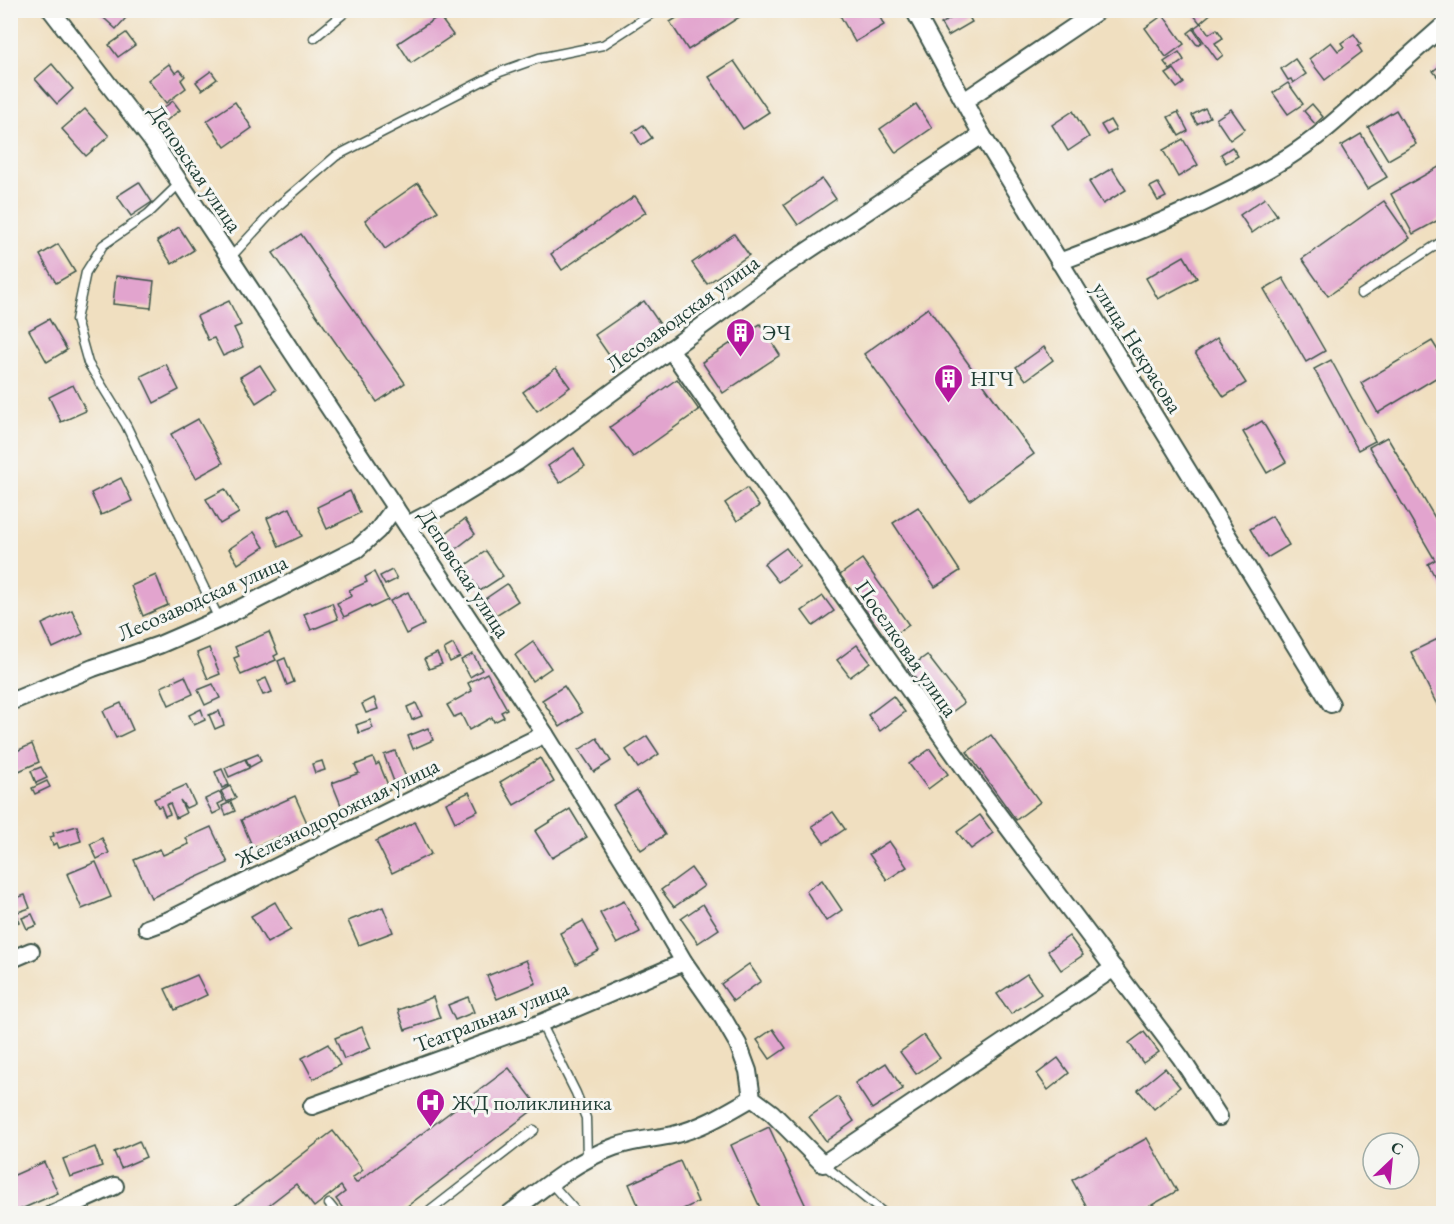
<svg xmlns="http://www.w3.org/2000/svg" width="1454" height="1224" font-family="'EB Garamond',serif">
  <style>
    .building { fill: #e2a4ce }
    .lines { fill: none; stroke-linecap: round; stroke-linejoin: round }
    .service-casing { stroke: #3e5549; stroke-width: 11 }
    .minor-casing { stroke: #3e5549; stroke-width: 20 }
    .service { stroke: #fff; stroke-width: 8 }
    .minor { stroke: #fff; stroke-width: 16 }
    .labels { text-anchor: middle; stroke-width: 6; stroke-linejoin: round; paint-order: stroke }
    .street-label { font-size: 22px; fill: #1f3d34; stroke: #f6f6f2 }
    .poi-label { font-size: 22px; fill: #1f3d34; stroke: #f6f6f2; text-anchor: start }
  </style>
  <rect width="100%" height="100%" fill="#f6f6f2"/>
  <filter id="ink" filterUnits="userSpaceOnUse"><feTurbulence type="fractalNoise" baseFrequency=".0167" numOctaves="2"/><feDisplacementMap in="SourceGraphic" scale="12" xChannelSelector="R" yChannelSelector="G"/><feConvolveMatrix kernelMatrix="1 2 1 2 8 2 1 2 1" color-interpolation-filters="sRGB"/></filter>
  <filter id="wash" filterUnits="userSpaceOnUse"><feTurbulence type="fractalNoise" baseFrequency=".008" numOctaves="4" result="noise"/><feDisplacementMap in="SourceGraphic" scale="24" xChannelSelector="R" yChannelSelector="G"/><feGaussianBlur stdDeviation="1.35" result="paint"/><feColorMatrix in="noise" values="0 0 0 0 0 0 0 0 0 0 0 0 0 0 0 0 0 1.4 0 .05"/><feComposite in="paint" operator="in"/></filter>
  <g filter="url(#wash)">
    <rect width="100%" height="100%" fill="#f0dfc0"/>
    <g id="blocks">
      <g class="building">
        <path d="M95,10H133L116,29Z"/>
        <path d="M689,10H737L741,16L688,50L670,22Z"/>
        <path d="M837,10H876L884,25L855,42Z"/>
        <path d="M965,10L972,22L948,36L941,24Z"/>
        <path d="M1190,10H1215L1200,23Z"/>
        <path d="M1163,15L1184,44L1166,57L1145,28Z"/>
        <path d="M439,16L453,35L411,63L398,43Z"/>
        <path d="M1201,23L1209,34L1217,29L1223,38L1215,43L1223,55L1217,60L1194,28Z"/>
        <path d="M1193,29L1202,42L1197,45L1188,33Z"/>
        <path d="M126,33L135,45L118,57L109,45Z"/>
        <path d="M1354,34L1361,44L1358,46L1362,52L1325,80L1309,59L1331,42L1338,51L1344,47L1341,43Z"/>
        <path d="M1179,52L1184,60L1170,70L1164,62Z"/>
        <path d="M1295,59L1306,74L1293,83L1291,79L1288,80L1281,69Z"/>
        <path d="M734,61L769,112L743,129L709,77Z"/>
        <path d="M1444,63V85L1433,71Z"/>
        <path d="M52,64L73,89L57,104L35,79Z"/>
        <path d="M169,64L175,73L180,70L185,76L181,80L186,88L166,103L148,80Z"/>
        <path d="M1174,69L1184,83L1177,88L1166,74Z"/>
        <path d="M211,71L217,79L202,90L196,82Z"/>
        <path d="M1288,83L1303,104L1288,114L1273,93Z"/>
        <path d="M173,101L180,110L162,124L155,114Z"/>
        <path d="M235,102L252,128L225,147L207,121Z"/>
        <path d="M916,104L932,128L896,153L880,129Z"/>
        <path d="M1312,104L1323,117L1315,124L1304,111Z"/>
        <path d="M1205,108L1210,117L1197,124L1192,115Z"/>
        <path d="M85,109L109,136L86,156L62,129Z"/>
        <path d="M1231,109L1245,129L1230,140L1216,119Z"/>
        <path d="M1396,110L1416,144L1388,160L1368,127Z"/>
        <path d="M1073,111L1089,137L1068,151L1052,125Z"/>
        <path d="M1178,112L1188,131L1179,136L1168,117Z"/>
        <path d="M1110,120L1116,130L1107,135L1101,125Z"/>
        <path d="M643,125L652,138L641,145L633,132Z"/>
        <path d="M1361,134L1387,177L1367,189L1341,146Z"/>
        <path d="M1183,139L1198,165L1178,177L1163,150Z"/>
        <path d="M1232,147L1238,156L1226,163L1221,154Z"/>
        <path d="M1444,164V217L1413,234L1391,194Z"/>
        <path d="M1112,168L1126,190L1103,204L1089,182Z"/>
        <path d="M822,179L836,199L798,225L784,205Z"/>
        <path d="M139,182L152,202L131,216L117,196Z"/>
        <path d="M418,183L438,211L385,249L365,220Z"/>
        <path d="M1158,183L1166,197L1158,201L1150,187Z"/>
        <path d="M635,196L646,212L562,270L551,254Z"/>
        <path d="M1265,198L1277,215L1252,233L1240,215Z"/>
        <path d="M1384,201L1410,238L1328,296L1302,259Z"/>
        <path d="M179,227L194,250L172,264L157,241Z"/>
        <path d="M301,234L405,383L377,402L273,253Z"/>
        <path d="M734,234L749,255L707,284L692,263Z"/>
        <path d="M58,244L75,272L56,283L40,255Z"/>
        <path d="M1184,256L1197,278L1158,299L1146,278Z"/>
        <path d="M116,276L154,281L151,308L113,304Z"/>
        <path d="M1283,278L1325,351L1306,362L1264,289Z"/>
        <path d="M229,301L241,325L234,328L243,347L223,356L214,338L208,340L197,316Z"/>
        <path d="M644,301L662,327L613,361L595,335Z"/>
        <path d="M928,308L1034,454L970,500L864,354Z"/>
        <path d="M49,319L67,350L47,362L29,330Z"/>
        <path d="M760,324L780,355L723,393L702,362Z"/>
        <path d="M1217,338L1246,383L1224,397L1195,353Z"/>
        <path d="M1432,341L1444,360V373L1378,413L1361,383Z"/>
        <path d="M1044,347L1053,360L1026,380L1016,367Z"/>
        <path d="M1331,360L1375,441L1358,450L1314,369Z"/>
        <path d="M166,364L179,390L154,403L141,376Z"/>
        <path d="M260,365L276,390L256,403L240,377Z"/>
        <path d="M556,368L570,387L537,411L523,392Z"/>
        <path d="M677,379L699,410L633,457L610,427Z"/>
        <path d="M73,385L86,411L61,422L49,397Z"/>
        <path d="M198,419L223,463L196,478L171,434Z"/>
        <path d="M1262,421L1286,462L1267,473L1243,432Z"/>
        <path d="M1387,437L1444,533V593L1428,564L1435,560L1369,447Z"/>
        <path d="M574,448L585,466L560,483L548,466Z"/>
        <path d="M121,478L132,501L101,515L91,493Z"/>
        <path d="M747,488L759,506L737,521L725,503Z"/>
        <path d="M225,489L239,513L220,524L206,499Z"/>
        <path d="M350,491L360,513L327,529L317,507Z"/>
        <path d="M918,507L960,571L935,587L893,523Z"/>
        <path d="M290,508L302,536L279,547L267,518Z"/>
        <path d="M1272,516L1289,545L1267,558L1250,529Z"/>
        <path d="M465,519L475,534L453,551L442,536Z"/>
        <path d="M254,532L264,547L238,564L229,549Z"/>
        <path d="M786,548L800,566L778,582L764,564Z"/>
        <path d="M486,551L503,576L480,591L463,567Z"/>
        <path d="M862,559L909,625L887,640L840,575Z"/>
        <path d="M392,570L397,579L385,585L380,576Z"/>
        <path d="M374,572L388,600L371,608L369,605L344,617L337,603L352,596L349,590L367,582L365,577Z"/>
        <path d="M156,575L168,605L143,616L131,586Z"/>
        <path d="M507,584L518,601L496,615L485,599Z"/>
        <path d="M408,592L424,625L406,634L390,601Z"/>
        <path d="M823,596L834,611L813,626L802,611Z"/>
        <path d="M332,603L338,619L311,630L304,614Z"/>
        <path d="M72,610L83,634L53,648L42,624Z"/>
        <path d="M269,632L278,654L274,656L276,660L241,675L234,658L239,656L235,647Z"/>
        <path d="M1442,637L1444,639V719L1411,652Z"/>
        <path d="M533,642L551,668L532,681L515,655Z"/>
        <path d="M453,644L460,657L450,662L444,649Z"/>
        <path d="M857,645L870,662L850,677L837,660Z"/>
        <path d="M209,648L220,674L208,679L197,653Z"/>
        <path d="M437,653L442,664L429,669L424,659Z"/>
        <path d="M473,654L482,670L470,677L461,660Z"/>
        <path d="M927,655L964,703L945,717L908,669Z"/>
        <path d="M285,658L294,682L287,685L278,661Z"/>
        <path d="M487,673L507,709L501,712L504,717L494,722L492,717L469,730L461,714L454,717L447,705L472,691L468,683Z"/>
        <path d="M185,676L193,694L169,705L161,687Z"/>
        <path d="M266,678L272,692L263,695L257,682Z"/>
        <path d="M213,684L220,698L205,705L198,690Z"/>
        <path d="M564,686L582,713L560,727L542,700Z"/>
        <path d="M893,696L905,712L880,731L868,715Z"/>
        <path d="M374,698L378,709L366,713L362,704Z"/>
        <path d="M121,703L133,730L116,738L103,711Z"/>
        <path d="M416,703L422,716L412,720L407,707Z"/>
        <path d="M201,709L205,720L194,725L189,715Z"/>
        <path d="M219,711L224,725L215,729L209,715Z"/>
        <path d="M370,720L373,728L359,733L356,725Z"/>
        <path d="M428,728L433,740L413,749L408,736Z"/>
        <path d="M991,735L1040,802L1016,820L967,752Z"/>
        <path d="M647,736L659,754L638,768L626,750Z"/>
        <path d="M597,738L611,761L594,772L579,750Z"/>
        <path d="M32,744L39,762L10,775V754Z"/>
        <path d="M930,749L948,774L928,789L909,764Z"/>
        <path d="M395,751L408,782L396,787L384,755Z"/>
        <path d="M258,754L261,761L250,767L246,759Z"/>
        <path d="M373,758L376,765L379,763L390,790L343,810L332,783L359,773L355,765Z"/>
        <path d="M540,758L554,782L514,805L500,782Z"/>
        <path d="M245,759L249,768L229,777L225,768Z"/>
        <path d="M322,761L325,770L315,773L312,764Z"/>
        <path d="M41,767L47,778L36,783L31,771Z"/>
        <path d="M222,769L229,785L222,788L215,772Z"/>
        <path d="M47,781L50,787L35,794L32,788Z"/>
        <path d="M186,785L195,804L186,808L180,800L186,813L176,818L170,803L166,805L170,814L165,816L161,806L158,807L154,799Z"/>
        <path d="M230,786L236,798L227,802L221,791Z"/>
        <path d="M637,790L665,835L641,850L613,805Z"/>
        <path d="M220,792L224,801L218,804L221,810L213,814L205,799Z"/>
        <path d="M469,792L478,811L455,822L446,803Z"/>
        <path d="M295,796L308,825L253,848L241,820Z"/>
        <path d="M231,802L235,811L226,815L222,806Z"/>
        <path d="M570,809L587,837L552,858L535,831Z"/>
        <path d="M833,812L845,829L824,843L812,826Z"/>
        <path d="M980,815L993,833L971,849L957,832Z"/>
        <path d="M415,822L431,854L392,873L376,841Z"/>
        <path d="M77,826L81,841L59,848L57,843L53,845L50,837L54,836L53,833Z"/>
        <path d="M211,827L228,863L151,898L134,860L160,849L163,855L189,844L186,838Z"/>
        <path d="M102,838L109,853L97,859L90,844Z"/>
        <path d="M889,841L907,867L887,880L869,854Z"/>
        <path d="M96,862L111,897L82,909L67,874Z"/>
        <path d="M691,868L704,886L674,907L661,890Z"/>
        <path d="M822,880L842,910L826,921L806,891Z"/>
        <path d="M25,895L30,908L18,912L13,899Z"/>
        <path d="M624,901L640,932L617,944L600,913Z"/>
        <path d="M275,902L291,930L267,943L251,916Z"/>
        <path d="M703,904L719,929L698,943L681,919Z"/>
        <path d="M10,905H13L19,922L10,925Z"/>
        <path d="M383,907L393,932L359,945L348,921Z"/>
        <path d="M32,914L37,925L27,929L22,918Z"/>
        <path d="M583,921L599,951L576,964L560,933Z"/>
        <path d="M1069,936L1083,955L1061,970L1048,951Z"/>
        <path d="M526,960L536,983L497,999L487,976Z"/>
        <path d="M749,964L761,981L733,1001L721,984Z"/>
        <path d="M1027,974L1041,994L1011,1014L997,994Z"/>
        <path d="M197,975L207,995L175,1010L165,989Z"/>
        <path d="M433,997L440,1018L405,1030L398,1010Z"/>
        <path d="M468,997L474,1012L455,1020L448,1005Z"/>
        <path d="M362,1027L371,1048L344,1059L335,1038Z"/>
        <path d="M773,1029L786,1048L770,1059L757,1040Z"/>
        <path d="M1144,1032L1159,1052L1143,1063L1129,1043Z"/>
        <path d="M924,1035L940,1058L916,1074L900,1052Z"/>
        <path d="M328,1044L340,1065L313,1079L302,1058Z"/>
        <path d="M1058,1058L1069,1073L1048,1090L1037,1074Z"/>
        <path d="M886,1063L903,1089L872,1109L855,1083Z"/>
        <path d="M509,1068L538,1106L397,1214H347L336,1199L345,1192L341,1186L314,1207L296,1184L257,1214H224L333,1131L363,1170L352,1178L356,1183Z"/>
        <path d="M1165,1068L1180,1087L1154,1109L1138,1090Z"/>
        <path d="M838,1097L854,1121L826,1141L809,1117Z"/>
        <path d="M769,1127L809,1213L807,1214H763L731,1145Z"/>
        <path d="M1147,1138L1177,1191L1136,1214H1091L1072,1180Z"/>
        <path d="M139,1141L146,1157L121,1168L114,1152Z"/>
        <path d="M95,1147L102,1166L70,1177L63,1159Z"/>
        <path d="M680,1161L698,1202L673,1214H642L629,1184Z"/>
        <path d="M44,1162L58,1193L10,1214V1177Z"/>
      </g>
    </g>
  </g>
  <g filter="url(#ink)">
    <use href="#blocks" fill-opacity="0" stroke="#3e5549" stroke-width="1.5"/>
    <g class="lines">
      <defs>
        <g id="service">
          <path d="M314,38L348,10"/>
          <path d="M179,184L148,214L103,245L86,272L76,320L88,363L126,425L219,619"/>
          <path d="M230,258L278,206L336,156L500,72L539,58L603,45L657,10"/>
          <path d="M1361,294L1444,240"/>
          <path d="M541,1023L576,1093L586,1118L587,1159"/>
          <path d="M823,1164L885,1214"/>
          <path d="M550,1182L578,1214"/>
          <path d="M329,1204L337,1214"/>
          <path d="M426,1214L534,1130"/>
        </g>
        <g id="minor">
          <path d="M51,10L153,142L545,734L648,900L684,962L723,1018L738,1044L748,1071L752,1098L772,1113L823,1164L1114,968"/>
          <path d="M914,10L982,135L1331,704"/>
          <path d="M964,101L1099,10"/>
          <path d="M1059,262C1134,234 1215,202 1283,160C1307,146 1328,128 1348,110C1380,82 1412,53 1444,25"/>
          <path d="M670,349L974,782L1181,1058L1219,1117"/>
          <path d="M407,525L453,501L517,462L777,271L982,135"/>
          <path d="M10,702L93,668L159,645L219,619L357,549L378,530L395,507"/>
          <path d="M147,928L169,920L545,734"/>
          <path d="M10,960L31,951"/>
          <path d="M312,1106L541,1023L684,962"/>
          <path d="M52,1214L115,1186"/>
          <path d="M509,1214C542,1189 575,1161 614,1147C633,1140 653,1139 673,1135C702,1128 726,1113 752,1098"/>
        </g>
      </defs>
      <use href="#service" class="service-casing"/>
      <use href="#minor" class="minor-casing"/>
      <use href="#service" class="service"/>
      <use href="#minor" class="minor"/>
    </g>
  </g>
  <defs>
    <symbol id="building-pin" viewBox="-11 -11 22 30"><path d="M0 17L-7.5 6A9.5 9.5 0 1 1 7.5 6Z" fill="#b5179e" stroke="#f6f6f2"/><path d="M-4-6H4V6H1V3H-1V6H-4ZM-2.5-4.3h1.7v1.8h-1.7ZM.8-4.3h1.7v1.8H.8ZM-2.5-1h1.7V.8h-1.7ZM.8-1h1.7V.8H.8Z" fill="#fff"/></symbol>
    <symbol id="hospital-pin" viewBox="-11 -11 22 30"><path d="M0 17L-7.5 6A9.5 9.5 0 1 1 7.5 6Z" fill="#b5179e" stroke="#f6f6f2"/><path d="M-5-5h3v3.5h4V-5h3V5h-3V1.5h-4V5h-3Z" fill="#fff"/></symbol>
  </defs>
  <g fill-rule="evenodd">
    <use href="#building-pin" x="724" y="316" width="33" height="45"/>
    <use href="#building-pin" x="932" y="362" width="33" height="45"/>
    <use href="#hospital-pin" x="414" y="1086" width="33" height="45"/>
  </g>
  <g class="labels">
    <g class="street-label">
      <text transform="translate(196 168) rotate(56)" y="8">Деповская улица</text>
      <text transform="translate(682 313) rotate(-36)" y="8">Лесозаводская улица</text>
      <text transform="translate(1138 347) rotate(58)" y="8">улица Некрасова</text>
      <text transform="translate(465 573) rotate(57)" y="8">Деповская улица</text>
      <text transform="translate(202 597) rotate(-24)" y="8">Лесозаводская улица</text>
      <text transform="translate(907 648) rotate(55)" y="8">Поселковая улица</text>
      <text transform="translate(337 812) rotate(-26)" y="8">Железнодорожная улица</text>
      <text transform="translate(491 1016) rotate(-21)" y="8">Театральная улица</text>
    </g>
    <g class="poi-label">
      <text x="762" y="340">ЭЧ</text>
      <text x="970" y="386">НГЧ</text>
      <text x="452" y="1110">ЖД поликлиника</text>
    </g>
  </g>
  <rect width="1454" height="1224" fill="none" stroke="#f6f6f2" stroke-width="36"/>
  <g transform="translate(1391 1161) rotate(26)"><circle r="28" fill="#f6f6f2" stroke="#a0aca6" stroke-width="1.5"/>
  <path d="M0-4.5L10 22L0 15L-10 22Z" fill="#b5179e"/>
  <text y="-9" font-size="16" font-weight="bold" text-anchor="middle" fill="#1f3d34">С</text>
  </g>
</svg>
